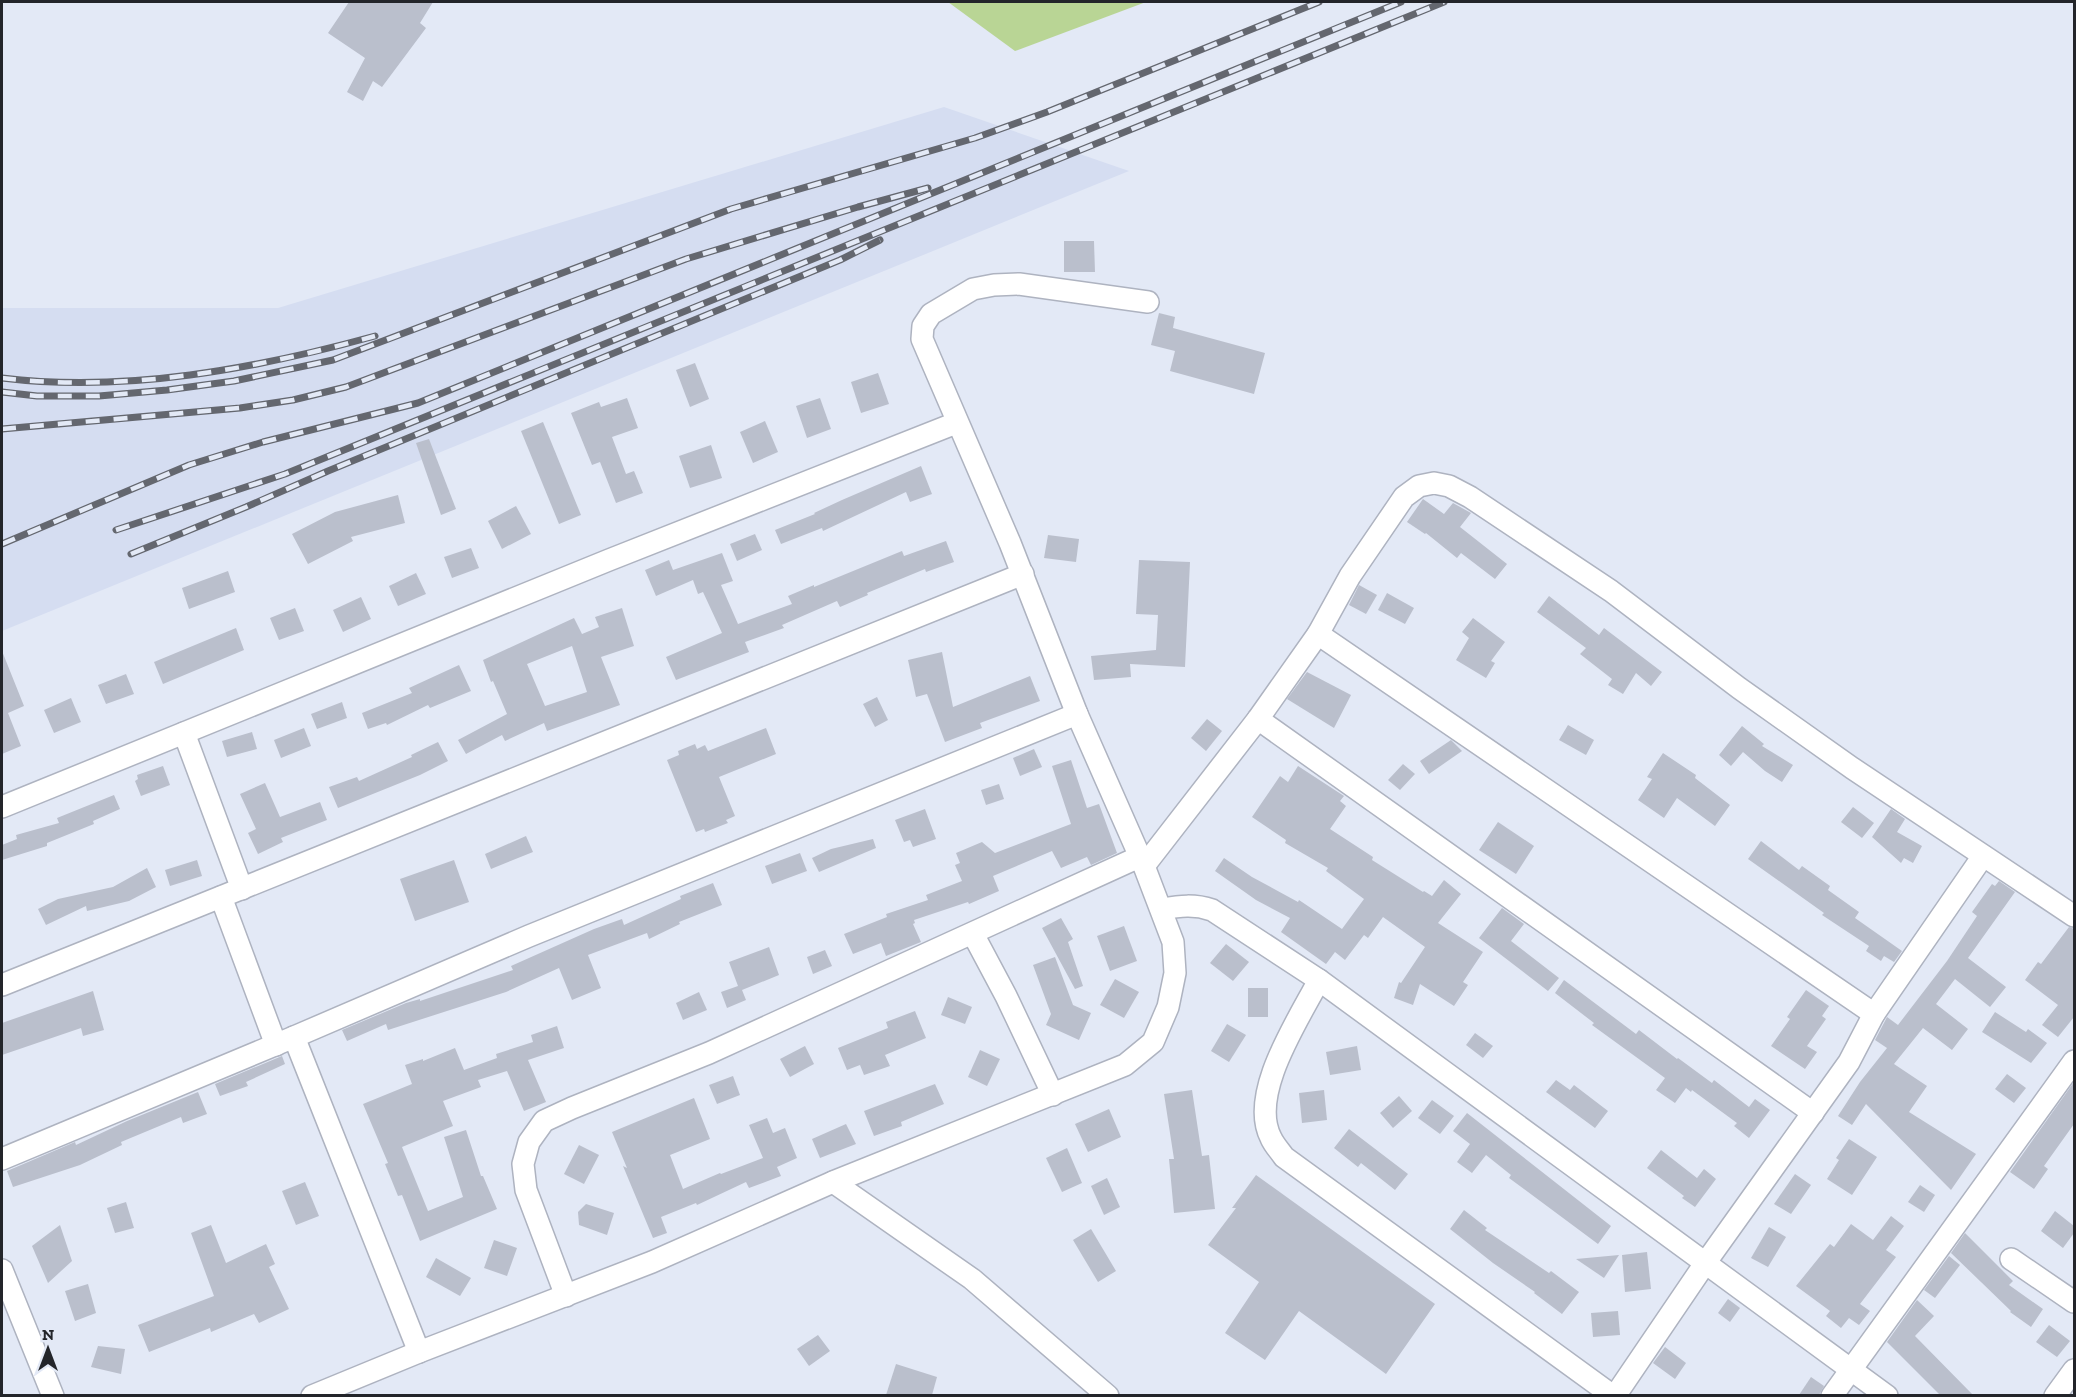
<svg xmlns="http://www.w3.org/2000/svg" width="2076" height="1397" font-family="'Zilla Slab',serif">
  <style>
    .built { fill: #d5ddf1 }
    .green { fill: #b9d595 }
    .building { fill: #babfcc; fill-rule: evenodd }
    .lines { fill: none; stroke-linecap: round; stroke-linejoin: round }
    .minor-casing { stroke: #aeb3c0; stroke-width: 24 }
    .minor { stroke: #fff; stroke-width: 21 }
    .rail-casing { stroke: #64676f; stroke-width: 7 }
    .rail { stroke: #e3e9f6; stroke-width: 4.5; stroke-dasharray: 14; stroke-linecap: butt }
  </style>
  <rect width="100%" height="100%" fill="#e3e9f6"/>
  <path class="built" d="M944,107L1129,171L2,631V308H278Z"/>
  <path class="green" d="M948,2H1146L1015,51Z"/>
  <g class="building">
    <path d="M349,2H433L420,23L426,28L382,87L373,81L363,101L347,92L365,58L328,33Z"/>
    <path d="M1064,241H1094L1095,272H1064Z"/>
    <path d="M1159,313L1175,317L1173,328L1265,353L1254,394L1170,371L1175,351L1151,345Z"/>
    <path d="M695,363L709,399L690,407L676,370Z"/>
    <path d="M878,373L889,404L861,413L851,382Z"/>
    <path d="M627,398L638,428L612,437L626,474L634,471L643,493L616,503L600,462L592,465L571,413L599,402L601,407Z"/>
    <path d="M820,398L831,429L807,438L796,406Z"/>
    <path d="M765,421L778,452L753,463L740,432Z"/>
    <path d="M543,422L581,515L559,524L521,431Z"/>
    <path d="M429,439L456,509L441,515L416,443Z"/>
    <path d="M711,445L722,478L690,488L679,456Z"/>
    <path d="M921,466L932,494L910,502L906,492L823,531L822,528L781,544L775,530L815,514L814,513L842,500Z"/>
    <path d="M398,495L405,523L351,537L353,541L308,564L292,534L335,512Z"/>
    <path d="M1423,499L1444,514L1453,503L1471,513L1460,527L1507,564L1495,579L1461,553L1457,558L1426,533L1425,534L1407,522Z"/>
    <path d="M516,506L531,534L502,549L488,521Z"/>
    <path d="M755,534L762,550L737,561L730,544Z"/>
    <path d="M1048,535L1079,539L1076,562L1044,558Z"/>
    <path d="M946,541L954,562L926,572L925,569L867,593L868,595L840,607L837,601L782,625L784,628L745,642L749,652L676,680L666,657L722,633L703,592L698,594L693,580L656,596L645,570L669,560L673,570L722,553L733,581L721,585L738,624L792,604L788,596L814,585V587L902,551L904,556Z"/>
    <path d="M471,548L479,568L452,578L444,557Z"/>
    <path d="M1139,560L1190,562L1185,667L1130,664L1131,677L1094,680L1091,656L1156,650L1158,615L1136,614Z"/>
    <path d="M228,571L235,592L189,609L182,588Z"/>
    <path d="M416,573L426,594L398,606L389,586Z"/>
    <path d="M1359,585L1377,595L1366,614L1349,605Z"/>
    <path d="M1387,593L1414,608L1405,624L1378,610Z"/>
    <path d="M1549,596L1599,635L1604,628L1662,672L1651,686L1636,673L1623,694L1608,685L1612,679L1580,654L1586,648L1537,612Z"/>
    <path d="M361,597L371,619L343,632L333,610Z"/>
    <path d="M295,608L304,631L279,640L270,618Z"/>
    <path d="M622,608L634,646L601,657L620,705L547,731L544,723L505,741L502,735L466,754L458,740L507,714L493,681L491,682L483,660L574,618L582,634L599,627L595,617ZM572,646L587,692L545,706L527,664Z"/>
    <path d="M1473,618L1505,642L1491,661L1495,663L1486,678L1456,660L1469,638L1462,632Z"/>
    <path d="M236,628L244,650L163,684L154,662Z"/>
    <path d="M2,651L24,706L8,713L21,746L2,754Z"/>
    <path d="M942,652L953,707L1030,676L1040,701L980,723L982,728L945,742L927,694L916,697L908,660Z"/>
    <path d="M459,665L471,691L430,708L428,705L387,725L386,723L368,729L362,713L412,693L409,688Z"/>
    <path d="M1307,672L1351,695L1334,728L1287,699Z"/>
    <path d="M126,674L134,694L106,704L98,685Z"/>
    <path d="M877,697L888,720L875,727L863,704Z"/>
    <path d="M71,698L81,722L54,733L44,710Z"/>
    <path d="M342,702L347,718L317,729L311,714Z"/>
    <path d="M1207,719L1222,731L1206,751L1191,738Z"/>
    <path d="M1568,725L1594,740L1586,755L1559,740Z"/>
    <path d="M1742,726L1764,744L1762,746L1793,765L1782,782L1765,771L1743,752L1731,766L1719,755Z"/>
    <path d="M304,728L311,746L281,758L274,740Z"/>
    <path d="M766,728L776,754L719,777L735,816L726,820L728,823L705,832L704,829L696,832L667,760L679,755L678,751L695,744L697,749L705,745L708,751Z"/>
    <path d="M252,732L257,749L227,757L222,741Z"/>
    <path d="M1451,740L1462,751L1429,774L1420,761Z"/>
    <path d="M438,742L448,761L420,775L338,808L329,787L357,777L359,781L412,757L411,755Z"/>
    <path d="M1034,749L1042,767L1020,776L1013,758Z"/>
    <path d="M1663,753L1696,775L1695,778L1730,805L1715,826L1677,798L1664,818L1638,800L1652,779L1647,777Z"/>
    <path d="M1071,760L1087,808L1099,804L1117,853L1091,865L1087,857L1061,868L1052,851L993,876L999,891L969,904L968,902L914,920L915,923L913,924L921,942L886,956L881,943L853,954L844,934L887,917L886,914L928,900L926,895L962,881L955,865L960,863L956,853L982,842L995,853L1071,824L1052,766Z"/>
    <path d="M1403,764L1415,774L1400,790L1388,780Z"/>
    <path d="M163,766L170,785L141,796L135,781L138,779L137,775Z"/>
    <path d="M1298,766L1344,796L1340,801L1346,806L1330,829L1373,857L1372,860L1423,892L1424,891L1432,896L1444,880L1461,894L1438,923L1483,952L1463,982L1468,985L1454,1006L1420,984L1413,1005L1394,998L1399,982L1401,983L1425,947L1383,917L1368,938L1364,935L1345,960L1335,952L1326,964L1281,932L1290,918L1256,900L1215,871L1224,858L1252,877L1298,902L1299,900L1342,929L1364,899L1326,871L1328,868L1285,843L1286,840L1252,817L1280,776L1288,782Z"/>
    <path d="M265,783L280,817L320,802L327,820L281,838L283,842L258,854L248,833L256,829L240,794Z"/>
    <path d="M999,784L1004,799L986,805L981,790Z"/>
    <path d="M114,795L120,809L93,821L94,824L47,843V846L2,860V845L17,839L16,835L59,823L57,818Z"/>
    <path d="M1853,807L1874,823L1862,838L1841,822Z"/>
    <path d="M925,809L936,839L913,847L910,840L904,842L895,820Z"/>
    <path d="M1891,809L1905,819L1897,832L1922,846L1913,863L1904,858L1901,863L1872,837Z"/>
    <path d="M1498,822L1534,846L1516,874L1479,850Z"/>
    <path d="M526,836L533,852L491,869L485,854Z"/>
    <path d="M873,839L876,848L819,872L812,858L831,849Z"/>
    <path d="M1761,841L1799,870L1802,866L1830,886L1828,890L1859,912L1855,918L1902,951L1894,962L1884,956L1881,961L1866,951L1869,946L1822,915L1824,913L1748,859Z"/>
    <path d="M800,853L807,871L772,884L765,866Z"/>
    <path d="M197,860L202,876L170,886L165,870Z"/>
    <path d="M454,860L469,902L415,921L400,879Z"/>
    <path d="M147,868L156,887L129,901L87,911L86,906L46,925L38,909L58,899L113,887Z"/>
    <path d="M1999,881L2015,892L1968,958L2006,987L1990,1007L1955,979L1936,1004L1968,1029L1952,1050L1923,1028L1894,1064L1927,1086L1909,1112L1976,1154L1951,1190L1866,1104L1852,1125L1838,1116L1860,1082L1887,1048L1875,1040L1885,1021L1887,1017L1898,1025L1947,961L1977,916L1972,912L1992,884L1995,886Z"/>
    <path d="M713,883L722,905L679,922L680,924L649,939L647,933L588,955L601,988L572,1000L559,968L506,992L388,1030L386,1024L347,1041L342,1030L406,1003L420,999V1001L513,970L511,966L594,929L622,919L624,925L681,899L680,896Z"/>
    <path d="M1502,908L1524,924L1511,941L1559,978L1548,991L1479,938Z"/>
    <path d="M1061,918L1073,939L1068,942L1083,986L1075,989L1042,928Z"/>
    <path d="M1124,926L1137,961L1110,971L1097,936Z"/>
    <path d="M2069,927L2074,929V1017L2058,1037L2042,1025L2058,1005L2025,980L2038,962L2041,964Z"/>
    <path d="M1226,944L1249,962L1233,981L1210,963Z"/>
    <path d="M769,947L779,975L742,990L746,1000L727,1008L721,992L738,986L729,962Z"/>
    <path d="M825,950L832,966L813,974L807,957Z"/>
    <path d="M1055,957L1073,1005L1091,1013L1079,1040L1046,1025L1051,1014L1033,965Z"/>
    <path d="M1115,979L1139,992L1124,1018L1100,1005Z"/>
    <path d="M1564,980L1636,1034L1639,1030L1677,1059L1678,1058L1712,1083L1714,1080L1749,1107L1755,1099L1770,1110L1749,1138L1734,1126L1737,1123L1692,1090L1691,1092L1686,1088L1675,1103L1656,1090L1665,1078L1592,1025L1594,1023L1555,993Z"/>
    <rect x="1248" y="988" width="20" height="29"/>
    <path d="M1806,990L1829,1006L1822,1016L1826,1019L1807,1046L1817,1052L1805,1069L1771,1046L1790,1019L1787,1017Z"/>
    <path d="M93,991L104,1030L83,1036L81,1028L2,1055V1023Z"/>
    <path d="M699,992L707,1010L683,1020L676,1003Z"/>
    <path d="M948,997L972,1007L965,1024L941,1015Z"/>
    <path d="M915,1011L926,1038L885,1055L890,1066L864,1075L860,1065L847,1070L838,1048L888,1028L886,1022Z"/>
    <path d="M1995,1012L2026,1032L2028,1029L2047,1043L2031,1063L1982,1032Z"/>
    <path d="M1227,1024L1246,1035L1229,1062L1211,1051Z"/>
    <path d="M557,1026L564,1048L528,1060L546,1102L524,1111L507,1071L478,1080L481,1087L443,1101L453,1126L402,1147L428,1211L463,1197L444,1137L466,1130L481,1176H483L497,1209L420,1241L402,1195L398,1196L385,1164L388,1163L363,1104L412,1084L405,1065L423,1059V1061L455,1048L464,1070L497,1058L496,1054L533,1042L531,1035Z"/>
    <path d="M1475,1033L1493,1046L1483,1058L1466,1045Z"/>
    <path d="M805,1046L814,1064L790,1077L780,1059Z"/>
    <path d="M1357,1046L1361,1070L1330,1075L1326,1052Z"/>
    <path d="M980,1050L1000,1059L987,1086L968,1077Z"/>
    <path d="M282,1056L285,1064L246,1082L248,1086L220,1096L215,1084Z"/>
    <path d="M2007,1074L2026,1088L2014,1103L1995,1089Z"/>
    <path d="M733,1076L740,1095L717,1104L709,1085Z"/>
    <path d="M1556,1080L1570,1090L1574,1085L1608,1111L1595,1128L1546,1092Z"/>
    <path d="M2074,1082V1124L2044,1166L2048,1169L2034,1189L2010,1172Z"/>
    <path d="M935,1084L944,1104L901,1122L902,1126L874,1136L864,1111Z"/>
    <path d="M1192,1090L1202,1156L1209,1155L1215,1209L1174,1213L1169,1159H1174L1164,1094Z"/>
    <path d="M1324,1090L1327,1120L1302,1123L1299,1093Z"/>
    <path d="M198,1092L207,1114L183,1123L181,1117L121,1142L122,1145L80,1165L13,1187L7,1171L75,1142L76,1145L127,1121Z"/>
    <path d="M1399,1096L1412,1111L1393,1128L1380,1113Z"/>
    <path d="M694,1098L710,1139L670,1155L683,1189L720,1173L721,1174L763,1158L749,1125L767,1118L773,1133L785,1128L797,1158L777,1167L781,1176L749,1188L746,1182L697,1205L696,1203L661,1217L667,1233L653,1238L623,1166L627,1168L612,1132Z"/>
    <path d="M1432,1100L1454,1116L1440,1134L1418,1118Z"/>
    <path d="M1109,1109L1121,1137L1088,1152L1075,1124Z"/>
    <path d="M1467,1113L1611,1226L1598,1244L1509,1178L1511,1175L1486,1155L1472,1173L1457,1162L1470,1144L1453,1131Z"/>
    <path d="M846,1124L856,1144L820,1158L812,1139Z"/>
    <path d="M1349,1129L1408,1174L1395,1190L1361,1163L1358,1167L1334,1148Z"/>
    <path d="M1849,1139L1877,1157L1852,1195L1827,1179L1839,1160L1836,1158Z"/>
    <path d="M579,1145L599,1155L584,1184L564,1174Z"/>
    <path d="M1067,1148L1082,1183L1062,1192L1046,1158Z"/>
    <path d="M1661,1150L1697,1178L1704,1169L1716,1179L1695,1207L1682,1198L1684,1196L1647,1168Z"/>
    <path d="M1795,1174L1811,1185L1791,1214L1774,1204Z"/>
    <path d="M1256,1175L1435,1304L1386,1374L1299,1311L1265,1360L1225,1333L1259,1282L1208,1245L1236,1208H1232Z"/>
    <path d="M1107,1178L1120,1207L1104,1215L1091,1186Z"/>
    <path d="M305,1182L319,1216L296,1225L282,1191Z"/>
    <path d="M1920,1185L1935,1195L1924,1212L1908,1202Z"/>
    <path d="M126,1202L134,1228L115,1233L107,1208Z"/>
    <path d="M586,1204L614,1213L607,1235L579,1225L578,1212Z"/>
    <path d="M1464,1210L1487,1228L1485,1230L1549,1273L1551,1271L1579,1292L1562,1314L1534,1293L1535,1292L1493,1263L1450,1229Z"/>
    <path d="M2055,1211L2074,1226V1233L2063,1248L2041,1231Z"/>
    <path d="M1891,1216L1904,1226L1886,1250L1896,1257L1860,1304L1870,1311L1859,1325L1849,1318L1841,1328L1826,1316L1830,1311L1796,1286L1830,1244L1834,1247L1851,1224L1873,1240Z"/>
    <path d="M60,1225L72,1261L48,1283L32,1246Z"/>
    <path d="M211,1225L226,1263L266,1244L275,1264L269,1267L289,1309L259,1323L254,1314L211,1332L210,1328L149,1352L138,1325L214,1296L191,1233Z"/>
    <path d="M1769,1227L1786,1237L1768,1267L1751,1258Z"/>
    <path d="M1091,1229L1116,1271L1098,1282L1073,1240Z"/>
    <path d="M1965,1233L2013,1281L2009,1285L2043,1309L2031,1327L2010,1312L2011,1311L1951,1253Z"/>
    <path d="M494,1240L517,1248L507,1276L484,1268Z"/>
    <path d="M1647,1252L1651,1289L1625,1292L1622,1255Z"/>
    <path d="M1619,1255L1604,1278L1576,1259Z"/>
    <path d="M1949,1256L1960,1265L1935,1298L1924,1290Z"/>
    <path d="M436,1258L471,1278L460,1296L426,1277Z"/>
    <path d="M88,1284L96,1313L75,1321L65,1291Z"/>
    <path d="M1728,1299L1740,1308L1730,1322L1718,1313Z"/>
    <path d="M1917,1300L1934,1316L1915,1336L1973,1395H1940L1887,1342Z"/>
    <path d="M1618,1311L1620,1335L1593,1337L1591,1313Z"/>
    <path d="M2049,1325L2070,1341L2057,1357L2036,1342Z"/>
    <path d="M818,1335L830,1351L809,1366L797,1349Z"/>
    <path d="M98,1346L125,1349L121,1374L91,1367Z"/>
    <path d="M1665,1347L1686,1363L1675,1379L1653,1363Z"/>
    <path d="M896,1364L937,1377L932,1395H886Z"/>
    <path d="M1811,1377L1824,1386L1819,1395H1799Z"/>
  </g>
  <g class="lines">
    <defs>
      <g id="minor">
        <path d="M1318,634L1874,1014"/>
        <path d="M1258,719L1813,1113"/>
        <path d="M184,733L242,889"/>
        <path d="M2,807L609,560L956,423"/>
        <path d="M1144,866L1258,719L1318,634L1350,576L1404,497L1419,486L1434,483L1449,486L1470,497L1611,591L1739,688L1852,768L2074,916"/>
        <path d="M221,897L276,1045"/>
        <path d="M1162,909C1180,906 1194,904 1212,910L1319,980L1887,1396"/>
        <path d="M973,934L1006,996L1053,1095"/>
        <path d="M1319,980C1299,1019 1248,1094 1271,1138C1274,1145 1280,1151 1284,1157L1613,1396"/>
        <path d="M2,985L1023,574"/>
        <path d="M294,1037L419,1352"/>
        <path d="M2,1159L294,1037L529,936L1077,714"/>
        <path d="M833,1182L972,1279L1108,1396"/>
        <path d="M2011,1259L2074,1302"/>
        <path d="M2,1270L53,1396"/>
        <path d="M566,1296L526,1190L523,1164L529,1142L544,1121L572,1108L709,1053L1139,857"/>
        <path d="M312,1396L419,1352L652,1262L833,1182L1125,1065L1153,1042L1168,1007L1175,973L1173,942L1144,866L1077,714L1010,543L922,339L923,326L931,314L973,289L994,285L1019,284L1148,302"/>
        <path d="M1615,1396L1706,1262L1849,1062L1874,1014L1983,856"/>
        <path d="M1832,1396L2074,1061"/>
        <path d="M2055,1396L2074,1370"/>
      </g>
    </defs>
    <use href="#minor" class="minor-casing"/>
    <use href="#minor" class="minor"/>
    <defs>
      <g id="rail">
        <path d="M2,378C126,393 255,369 375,336"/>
        <path d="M2,392L37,396H99L167,390L234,381L333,360L731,209L975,138L1047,112L1319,2"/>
        <path d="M2,429L240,408L293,400L346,387L686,259L858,207L928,188"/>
        <path d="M116,530L285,474L1444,2"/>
        <path d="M2,544L189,465L263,442L418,403L1401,2"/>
        <path d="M131,554L246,507L328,471L840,260L880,240"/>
      </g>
    </defs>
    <use href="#rail" class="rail-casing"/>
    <use href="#rail" class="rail"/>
  </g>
  <rect width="2076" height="1397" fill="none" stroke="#23252a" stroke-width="6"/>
  <g transform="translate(48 1349)" stroke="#e3e9f6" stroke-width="4.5" paint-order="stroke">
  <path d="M0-4.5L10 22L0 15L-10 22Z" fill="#23252a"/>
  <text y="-9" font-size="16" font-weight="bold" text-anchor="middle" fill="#23252a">N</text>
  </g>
</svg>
